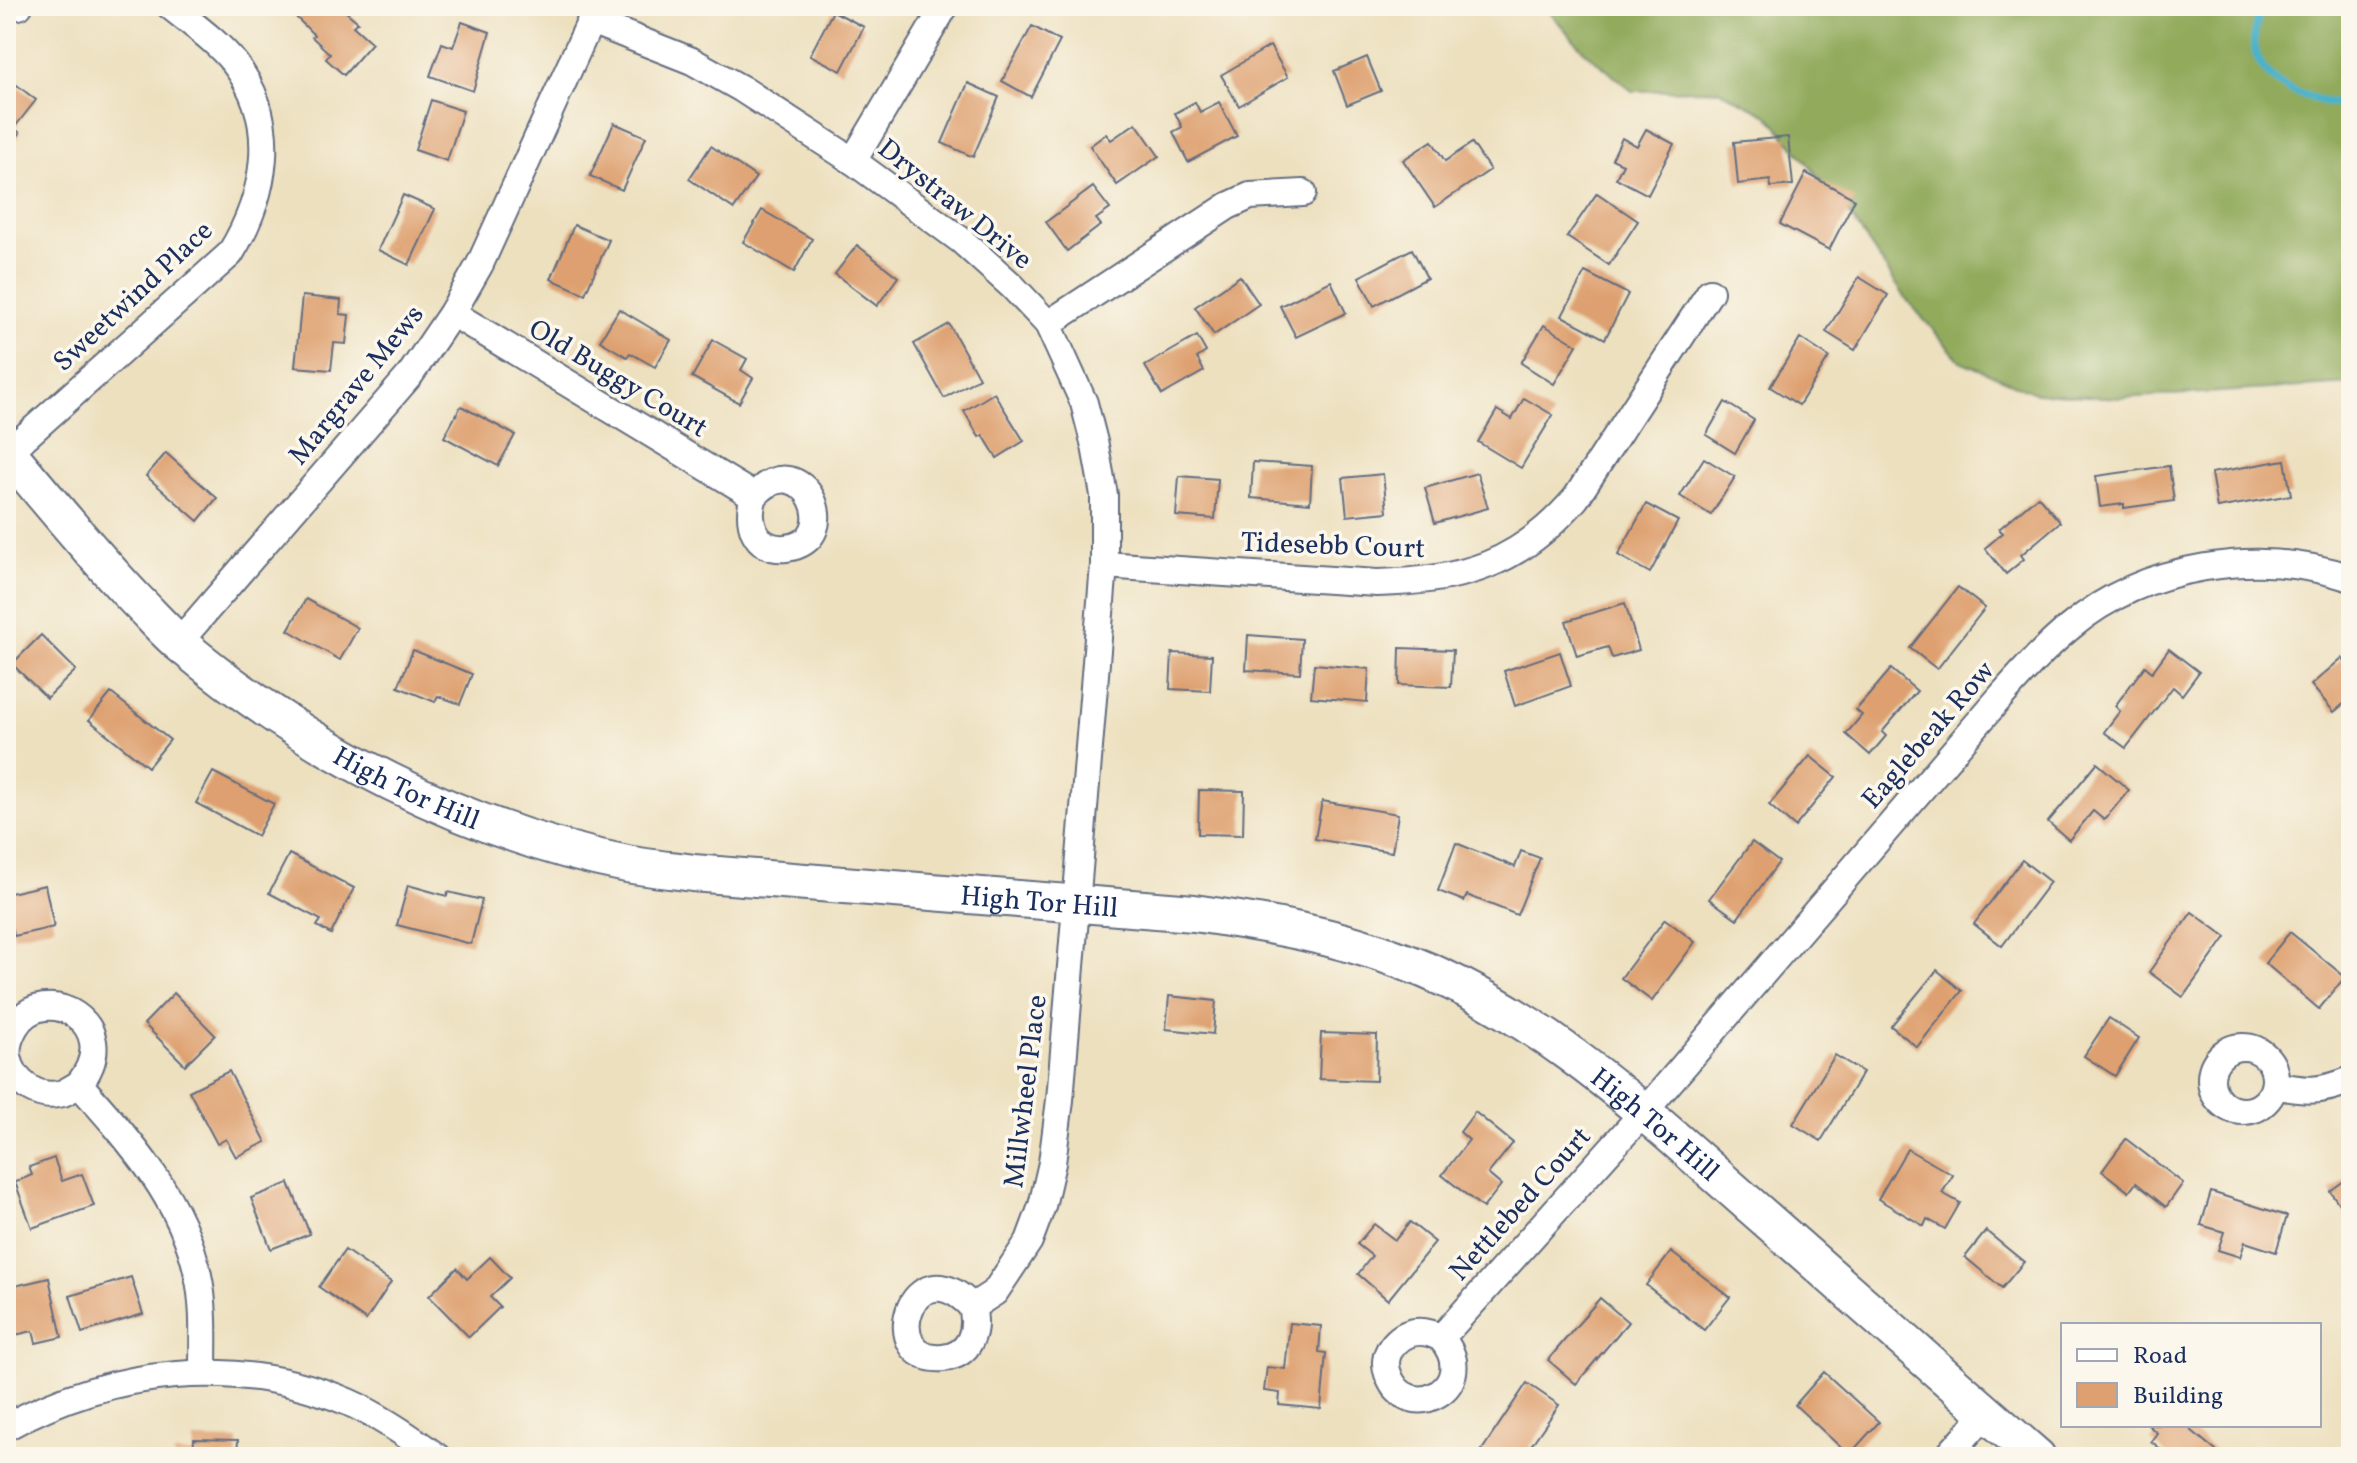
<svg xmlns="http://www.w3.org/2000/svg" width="2357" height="1463" font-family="Vollkorn,serif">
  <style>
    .forest { fill: #91aa5c; stroke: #566c5d; stroke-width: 2 }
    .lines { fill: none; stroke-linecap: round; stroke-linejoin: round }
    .stream { stroke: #4bb2ca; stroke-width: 8 }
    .building { fill: #dea070 }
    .street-casing { stroke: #646d80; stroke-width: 30 }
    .secondary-casing { stroke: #646d80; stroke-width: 40 }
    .street { stroke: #fff; stroke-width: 26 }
    .secondary { stroke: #fff; stroke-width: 36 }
    .labels { text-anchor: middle; stroke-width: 7; stroke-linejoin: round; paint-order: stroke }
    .street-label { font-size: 28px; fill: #1b2f5e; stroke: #fbf7ec }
  </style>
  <rect width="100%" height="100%" fill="#fbf7ec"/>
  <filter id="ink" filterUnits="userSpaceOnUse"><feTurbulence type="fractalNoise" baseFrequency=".0125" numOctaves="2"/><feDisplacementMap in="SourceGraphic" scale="16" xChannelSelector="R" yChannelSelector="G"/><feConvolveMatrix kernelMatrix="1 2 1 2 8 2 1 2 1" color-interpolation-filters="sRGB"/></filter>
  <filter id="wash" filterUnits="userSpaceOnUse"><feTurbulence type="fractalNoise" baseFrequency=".006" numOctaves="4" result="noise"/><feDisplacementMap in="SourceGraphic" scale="32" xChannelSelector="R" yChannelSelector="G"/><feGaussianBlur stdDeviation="1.8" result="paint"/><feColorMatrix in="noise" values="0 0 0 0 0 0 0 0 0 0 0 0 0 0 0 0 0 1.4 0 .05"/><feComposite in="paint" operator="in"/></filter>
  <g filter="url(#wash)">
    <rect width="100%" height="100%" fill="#ede0bf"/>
    <path class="forest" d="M1544,6H2351V384L2121,398L2035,393L1960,361L1907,300L1852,218L1768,115L1718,90L1632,91L1583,50Z"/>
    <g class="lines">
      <path class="stream" d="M2261,6C2257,20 2252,35 2255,49C2263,91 2318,100 2351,108"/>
    </g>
    <g id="blocks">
      <g class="building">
        <path d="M285,6H339L358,22L353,26L372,43L344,75L326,59L330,54L312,37L314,35Z"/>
        <path d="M833,11L864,27L841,71L810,55Z"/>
        <path d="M462,22L490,32L473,91L430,76L442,43L453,47Z"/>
        <path d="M1032,26L1060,41L1031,97L1002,81Z"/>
        <path d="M1270,46L1288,77L1239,106L1221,75Z"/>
        <path d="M1367,57L1381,91L1347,105L1334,71Z"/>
        <path d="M9,79L36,100L14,128L20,133L6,152V84Z"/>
        <path d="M968,83L999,97L973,157L942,143Z"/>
        <path d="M431,100L463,111L447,161L415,150Z"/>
        <path d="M1195,102L1200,112L1219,102L1237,136L1188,162L1173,132L1182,127L1175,113Z"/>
        <path d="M614,123L646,137L622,190L590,176Z"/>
        <path d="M1136,123L1159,156L1117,185L1090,146L1106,134L1111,140Z"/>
        <path d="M1646,129L1674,144L1648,195L1616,178L1623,164L1612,159L1622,138L1637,146Z"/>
        <path d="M1788,137L1793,185L1771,187L1770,180L1738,184L1734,142Z"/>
        <path d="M1432,141L1445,161L1472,143L1490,170L1435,207L1403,160Z"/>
        <path d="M711,146L756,177L734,209L689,179Z"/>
        <path d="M1806,173L1855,199L1829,250L1780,224Z"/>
        <path d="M1093,187L1110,209L1096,219L1101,225L1067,251L1046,222Z"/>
        <path d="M1597,193L1638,221L1609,265L1567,237Z"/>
        <path d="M403,195L435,209L409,265L378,250Z"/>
        <path d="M762,210L812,239L794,272L743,242Z"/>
        <path d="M574,225L609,240L585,294L551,279Z"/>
        <path d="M857,245L898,277L877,306L835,274Z"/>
        <path d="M1412,249L1427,278L1374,306L1359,277Z"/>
        <path d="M1585,272L1628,294L1605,339L1562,316Z"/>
        <path d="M1240,276L1259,304L1214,335L1195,307Z"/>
        <path d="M1859,277L1888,295L1855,350L1826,332Z"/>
        <path d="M1331,281L1346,313L1296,337L1280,306Z"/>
        <path d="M302,296L341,300L340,314L349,315L346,344L334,343L331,370L295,367Z"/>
        <path d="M619,309L671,340L655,367L630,353L627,357L600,341Z"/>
        <path d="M949,324L979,378L944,398L914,344Z"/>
        <path d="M1544,325L1577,345L1554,384L1521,363Z"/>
        <path d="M1197,336L1206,352L1197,358L1204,371L1162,395L1145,366Z"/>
        <path d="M1800,338L1829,357L1799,405L1770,387Z"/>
        <path d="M713,340L747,359L741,370L753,378L739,403L692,377Z"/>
        <path d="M994,393L1024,441L997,458L983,435L979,437L964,411Z"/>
        <path d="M1524,398L1553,415L1521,468L1478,442L1497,410L1512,419Z"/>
        <path d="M1725,402L1754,420L1735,453L1706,435Z"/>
        <path d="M461,406L515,435L498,466L444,437Z"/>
        <path d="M166,453L217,498L198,521L146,476Z"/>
        <path d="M1704,458L1735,477L1711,515L1680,496Z"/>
        <path d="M2285,460L2291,495L2217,508L2211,473Z"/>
        <path d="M1253,462L1312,466L1310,503L1251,498Z"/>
        <path d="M2169,466L2174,501L2124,508V504L2100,507L2096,476Z"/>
        <path d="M1477,473L1488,508L1435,523L1425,488Z"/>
        <path d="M1383,474L1387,512L1347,516L1343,478Z"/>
        <path d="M1179,476L1218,479L1215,519L1176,516Z"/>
        <path d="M2038,496L2060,522L2021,555L2024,559L2006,574L1985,548L2003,533L1999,529Z"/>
        <path d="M1646,504L1678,521L1650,573L1618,555Z"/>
        <path d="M1958,587L1985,608L1937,669L1910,648Z"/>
        <path d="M306,599L358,628L340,660L288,630Z"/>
        <path d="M1625,603L1639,650L1612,658L1608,647L1577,656L1566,621Z"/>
        <path d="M41,635L76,670L47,698L12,664Z"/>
        <path d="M1248,635L1302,639L1300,673L1246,670Z"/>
        <path d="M1400,648L1453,650L1451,687L1399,685Z"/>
        <path d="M2169,649L2199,672L2182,695L2173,687L2126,748L2104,732L2120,711L2115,706L2145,666L2152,672Z"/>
        <path d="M413,650L472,674L460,704L438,696L435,702L398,687Z"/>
        <path d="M1560,652L1571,686L1515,706L1504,671Z"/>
        <path d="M1172,653L1212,655L1210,691L1170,689Z"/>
        <path d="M2342,658L2351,669V708L2346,702L2334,712L2311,685Z"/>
        <path d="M1314,664L1369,669L1367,702L1311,697Z"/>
        <path d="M1891,669L1917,691L1882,732L1886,736L1870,755L1846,734L1862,715L1856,710Z"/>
        <path d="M111,693L170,740L148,767L89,720Z"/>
        <path d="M1810,756L1836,777L1795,827L1769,805Z"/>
        <path d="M2097,763L2129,790L2104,820L2093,811L2069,840L2048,822Z"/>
        <path d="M213,772L274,804L257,836L196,803Z"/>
        <path d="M1199,790L1244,791L1243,835L1198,834Z"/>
        <path d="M1322,801L1398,814L1392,852L1315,839Z"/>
        <path d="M1752,842L1779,862L1737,919L1709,899Z"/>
        <path d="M1456,843L1515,867L1521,851L1540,858L1517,915L1467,895L1464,901L1438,891Z"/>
        <path d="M289,854L354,888L331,934L317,926L321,920L269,893Z"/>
        <path d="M2022,860L2050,882L2002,946L1974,924Z"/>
        <path d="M45,885L54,927L14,936L12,929L6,930V894Z"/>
        <path d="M408,885L447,896L448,892L482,900L471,944L397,925Z"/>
        <path d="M2192,912L2226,937L2183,997L2149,972Z"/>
        <path d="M1665,919L1695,942L1652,1001L1621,978Z"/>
        <path d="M2290,932L2345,977L2319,1009L2265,963Z"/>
        <path d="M1937,970L1962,991L1917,1047L1891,1026Z"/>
        <path d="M174,993L215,1035L185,1065L144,1024Z"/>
        <path d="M1169,996L1216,1001L1213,1034L1166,1029Z"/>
        <path d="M2109,1018L2139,1038L2115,1076L2084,1056Z"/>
        <path d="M1321,1033L1377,1035L1376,1081L1319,1079Z"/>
        <path d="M1835,1055L1863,1072L1821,1141L1793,1124Z"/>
        <path d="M229,1071L266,1142L236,1157L226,1139L217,1144L189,1091Z"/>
        <path d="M1475,1112L1513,1143L1488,1174L1501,1185L1483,1208L1442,1175L1469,1140L1460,1132Z"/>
        <path d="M2126,1139L2183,1183L2166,1207L2136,1183L2129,1192L2102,1171Z"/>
        <path d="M1907,1149L1953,1175L1942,1193L1960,1203L1945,1229L1927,1219L1924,1226L1878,1199Z"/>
        <path d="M54,1158L62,1181L82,1174L94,1206L32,1228L15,1182L32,1175L29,1167Z"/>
        <path d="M2351,1176V1221L2330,1191Z"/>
        <path d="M289,1183L310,1234L271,1249L251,1198Z"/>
        <path d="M2211,1192L2287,1216L2276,1252L2245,1242L2240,1257L2218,1250L2224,1232L2201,1225Z"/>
        <path d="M1410,1222L1435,1242L1388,1300L1358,1274L1372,1256L1357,1244L1374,1224L1395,1240Z"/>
        <path d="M1986,1231L2024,1262L2002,1288L1965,1257Z"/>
        <path d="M345,1250L391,1282L366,1320L319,1287Z"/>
        <path d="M1671,1252L1730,1297L1704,1330L1646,1285Z"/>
        <path d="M490,1257L510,1278L490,1297L500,1307L469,1337L429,1296L457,1268L467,1279Z"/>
        <path d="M131,1277L143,1314L82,1333L70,1296Z"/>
        <path d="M49,1278L62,1337L36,1343L33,1331L6,1337V1288Z"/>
        <path d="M1600,1298L1628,1322L1576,1384L1548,1360Z"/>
        <path d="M1290,1323L1321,1326L1319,1352L1326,1353L1321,1409L1279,1405L1280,1393L1264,1391L1267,1367L1285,1369Z"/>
        <path d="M1824,1372L1879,1422L1849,1455L1795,1405Z"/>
        <path d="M1527,1383L1559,1405L1523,1457H1493L1482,1450Z"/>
        <path d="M2148,1425H2185L2216,1451L2211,1457H2170L2151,1441L2157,1433Z"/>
        <path d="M194,1439L238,1440L237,1457H174V1453L193,1454Z"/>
      </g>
    </g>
  </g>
  <g filter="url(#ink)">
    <use href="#blocks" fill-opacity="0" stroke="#646d80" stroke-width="2"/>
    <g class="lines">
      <defs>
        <g id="street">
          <path d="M17,6H19"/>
          <path d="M591,21L692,61L742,89L853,161L962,241L1012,286L1048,324L1084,403L1095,446L1104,495V565L1060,1100L1052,1163L1042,1206L1029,1241L995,1292L972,1307C978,1330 971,1355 943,1358C877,1364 910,1242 972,1307"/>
          <path d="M853,161L945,6"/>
          <path d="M452,313L754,496C746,520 753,551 786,548C848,541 803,441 754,496"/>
          <path d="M1048,324L1228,206L1250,196L1303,193"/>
          <path d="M6,454L230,254C266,196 280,122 235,64C217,41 192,24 170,6"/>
          <path d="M1104,565L1377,583C1462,581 1519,565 1576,498L1710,292"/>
          <path d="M178,643L410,375L452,313L480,264L597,7"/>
          <circle cx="2243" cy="1079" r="32"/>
          <path d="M79,1084C127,1024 43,979 15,1027C10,1036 6,1046 8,1056C12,1081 37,1101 63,1093C68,1091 74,1087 79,1084C129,1140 183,1200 198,1275C205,1307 203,1340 203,1372"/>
          <path d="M2275,1085C2306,1092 2321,1092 2351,1080"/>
          <path d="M1441,1338C1421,1327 1402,1330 1389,1351C1385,1359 1385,1366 1388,1374C1407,1428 1483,1386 1441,1338L1644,1112L1997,701C2020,675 2043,649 2070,627C2145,564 2259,547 2351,578"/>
          <path d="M6,1427C111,1369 236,1355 348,1402C380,1416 409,1436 437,1457"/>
          <path d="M1947,1457L1986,1413"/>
        </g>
        <g id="secondary">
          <path id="s1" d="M6,450C49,501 91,553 137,601C151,615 165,631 180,644C306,749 465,832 627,864C648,868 671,870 693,873L1194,913C1264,923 1334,935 1400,960C1536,1009 1644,1112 1750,1205C1846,1289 1941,1374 2037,1457"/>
        </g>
      </defs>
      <use href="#street" class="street-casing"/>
      <use href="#secondary" class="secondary-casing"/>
      <use href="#street" class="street"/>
      <use href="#secondary" class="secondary"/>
    </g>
  </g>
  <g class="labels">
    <g class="street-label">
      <text transform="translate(956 203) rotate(39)" y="10">Drystraw Drive</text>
      <text transform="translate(132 295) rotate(-43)" y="10">Sweetwind Place</text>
      <text transform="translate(619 377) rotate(31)" y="10">Old Buggy Court</text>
      <text transform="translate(355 384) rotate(-51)" y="10">Margrave Mews</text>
      <text transform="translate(1333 544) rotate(2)" y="10">Tidesebb Court</text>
      <text transform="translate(1927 734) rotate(-49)" y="10">Eaglebeak Row</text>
      <text dy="10" stroke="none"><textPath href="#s1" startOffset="530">High Tor Hill</textPath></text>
      <text dy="10" stroke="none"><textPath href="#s1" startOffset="1178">High Tor Hill</textPath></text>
      <text transform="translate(1024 1091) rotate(-83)" y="10">Millwheel Place</text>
      <text dy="10" stroke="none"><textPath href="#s1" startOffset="1850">High Tor Hill</textPath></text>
      <text transform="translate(1519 1203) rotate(-48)" y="10">Nettlebed Court</text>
    </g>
  </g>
  <rect width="2357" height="1463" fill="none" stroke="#fbf7ec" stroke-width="32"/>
  <rect x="2061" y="1323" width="260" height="104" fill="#fbf7ec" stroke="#a1a7b3" stroke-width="2"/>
  <rect x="2077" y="1349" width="40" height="12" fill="#ffffff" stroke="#a1a7b3" stroke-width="2"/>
  <text x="2133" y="1363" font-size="24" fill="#1b2f5e">Road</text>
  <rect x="2077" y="1383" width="40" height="24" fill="#dea070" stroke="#a1a7b3" stroke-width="2"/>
  <text x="2133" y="1403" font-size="24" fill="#1b2f5e">Building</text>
</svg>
